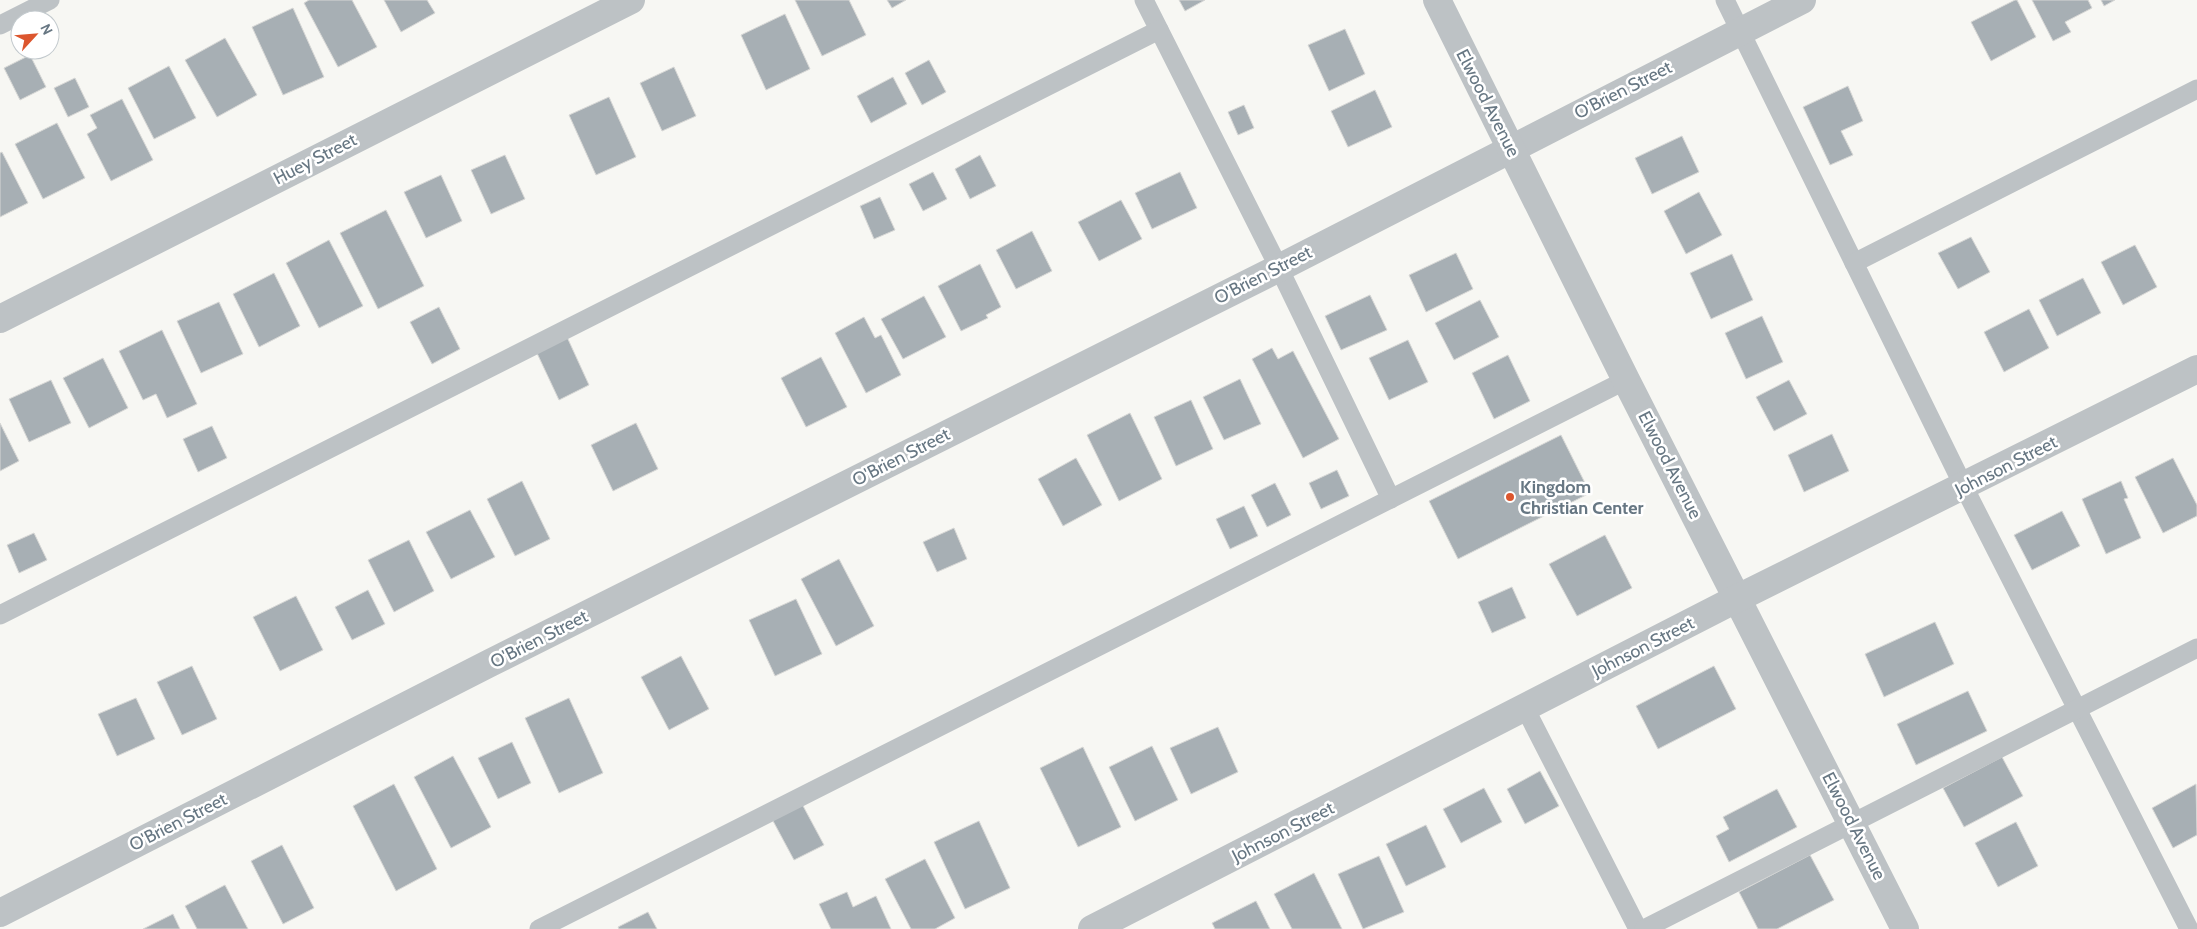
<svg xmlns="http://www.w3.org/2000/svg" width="2197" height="929" font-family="Cabin,sans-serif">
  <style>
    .building { fill: #a7afb4; stroke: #d8d8d6 }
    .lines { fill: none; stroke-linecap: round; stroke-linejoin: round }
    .service { stroke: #bdc2c5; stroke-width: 19 }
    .minor { stroke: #bdc2c5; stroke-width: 28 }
    .tertiary { stroke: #bdc2c5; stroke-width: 28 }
    .poi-dot { fill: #dc562e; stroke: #fff; stroke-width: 2 }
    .labels { text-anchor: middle; stroke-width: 5; stroke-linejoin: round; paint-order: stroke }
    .street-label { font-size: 18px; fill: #677783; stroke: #fff }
    .poi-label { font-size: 18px; font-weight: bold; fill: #677783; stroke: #fff; text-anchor: start }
  </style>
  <rect width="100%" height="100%" fill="#f7f7f3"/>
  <g class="building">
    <path d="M309,0H352L377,47L338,67L304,3Z"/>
    <path d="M384,0H427L435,13L401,32Z"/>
    <path d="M795,0H849L866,35L822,56Z"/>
    <path d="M887,0H906L892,8Z"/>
    <path d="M1179,0H1205L1185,11Z"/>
    <path d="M2015,0H2017L2036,37L1991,61L1971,22Z"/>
    <path d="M2032,0H2088L2092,8L2065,22L2071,32L2053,41Z"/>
    <path d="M2101,0H2115L2104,6Z"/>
    <path d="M293,8L324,77L283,95L252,27Z"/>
    <path d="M785,14L810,69L766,90L741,35Z"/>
    <path d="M1345,29L1365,74L1329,91L1308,45Z"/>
    <path d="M225,38L257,95L217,117L185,60Z"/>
    <path d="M30,55L46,87L20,100L4,68Z"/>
    <path d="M929,60L946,92L922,105L905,73Z"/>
    <path d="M169,66L196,118L154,139L128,88Z"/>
    <path d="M674,67L696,116L662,131L640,83Z"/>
    <path d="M893,77L907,104L871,123L857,96Z"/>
    <path d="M75,78L89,107L68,117L54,88Z"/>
    <path d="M1848,86L1863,121L1841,131L1853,155L1830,165L1803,107Z"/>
    <path d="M1375,90L1392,127L1348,147L1331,111Z"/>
    <path d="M609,97L636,157L596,175L569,115Z"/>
    <path d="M122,99L153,160L111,181L87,134L97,128L90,115Z"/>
    <path d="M1244,105L1254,128L1238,135L1228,112Z"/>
    <path d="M57,123L85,178L43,199L15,144Z"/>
    <path d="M1682,136L1699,172L1652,194L1635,158Z"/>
    <path d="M2,152L28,203L0,217V153Z"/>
    <path d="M505,155L525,199L491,214L471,170Z"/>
    <path d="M980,155L996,186L970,199L955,169Z"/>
    <path d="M933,172L947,199L923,211L909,184Z"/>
    <path d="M1180,172L1197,208L1152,229L1135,193Z"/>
    <path d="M441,175L462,221L426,238L404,192Z"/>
    <path d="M1699,192L1722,235L1686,254L1664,211Z"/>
    <path d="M880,197L895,230L874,239L860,206Z"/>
    <path d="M1121,200L1142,239L1099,261L1078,222Z"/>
    <path d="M386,210L424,286L378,309L340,233Z"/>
    <path d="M1032,231L1052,271L1016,289L996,250Z"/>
    <path d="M1971,237L1990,272L1958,289L1938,253Z"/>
    <path d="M329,240L363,306L319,328L286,263Z"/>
    <path d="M2135,245L2157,287L2123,305L2101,262Z"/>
    <path d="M1456,253L1473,289L1426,312L1409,275Z"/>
    <path d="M1732,254L1753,300L1711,319L1690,273Z"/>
    <path d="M980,264L1001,307L986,315L988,318L961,331L938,286Z"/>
    <path d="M274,273L300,326L259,347L233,294Z"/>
    <path d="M2083,278L2101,313L2057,336L2039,300Z"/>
    <path d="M1370,295L1387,330L1341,350L1325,316Z"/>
    <path d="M924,296L946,337L903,359L881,319Z"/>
    <path d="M1480,300L1499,337L1454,360L1435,323Z"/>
    <path d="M219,302L243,354L201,373L177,321Z"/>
    <path d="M439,307L460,349L432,364L410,322Z"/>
    <path d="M2029,309L2049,348L2004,372L1984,332Z"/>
    <path d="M1762,316L1783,362L1746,379L1725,333Z"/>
    <path d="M864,317L875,338L881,335L901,375L866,393L835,333Z"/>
    <path d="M162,330L197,404L167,418L156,394L143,400L119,351Z"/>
    <path d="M567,337L589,385L559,400L536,351Z"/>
    <path d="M1408,340L1428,382L1389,400L1369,358Z"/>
    <path d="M1272,348L1278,359L1293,351L1339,439L1303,458L1252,359Z"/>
    <path d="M1508,355L1530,401L1494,419L1472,373Z"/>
    <path d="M821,357L847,407L806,427L781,378Z"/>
    <path d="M103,358L128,408L89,428L63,378Z"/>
    <path d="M1240,379L1261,424L1224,440L1203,397Z"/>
    <path d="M51,380L71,423L29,442L9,399Z"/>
    <path d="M1789,380L1807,414L1774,431L1756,397Z"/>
    <path d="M1191,400L1213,449L1176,466L1154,417Z"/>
    <path d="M1130,413L1162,479L1119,501L1087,435Z"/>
    <path d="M0,423L19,461L0,471Z"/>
    <path d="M636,423L658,469L613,491L591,445Z"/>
    <path d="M212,426L227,458L198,472L183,439Z"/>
    <path d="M1832,434L1849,471L1804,492L1788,455Z"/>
    <path d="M1561,435L1590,493L1458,559L1429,501Z"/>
    <path d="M1076,458L1102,505L1063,526L1038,479Z"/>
    <path d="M2173,458L2197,505V516L2163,533L2135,477Z"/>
    <path d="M1337,470L1349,496L1321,509L1309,483Z"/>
    <path d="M522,481L550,539L515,556L487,499Z"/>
    <path d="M2121,481L2128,498L2124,499L2141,538L2106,554L2082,499Z"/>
    <path d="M1275,483L1291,515L1267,527L1251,495Z"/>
    <path d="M1244,506L1258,536L1230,549L1216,519Z"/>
    <path d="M470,510L495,557L451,579L426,532Z"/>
    <path d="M2062,511L2080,546L2032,570L2014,535Z"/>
    <path d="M954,528L967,559L937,572L923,542Z"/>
    <path d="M34,533L47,560L19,573L7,545Z"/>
    <path d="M1605,535L1632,588L1577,616L1549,564Z"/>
    <path d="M409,540L434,591L394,612L368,560Z"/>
    <path d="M839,559L874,626L836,646L801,579Z"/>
    <path d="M1512,587L1526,618L1492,633L1478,602Z"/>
    <path d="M368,590L385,624L352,640L335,607Z"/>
    <path d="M296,596L323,650L280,671L253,617Z"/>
    <path d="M796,599L822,654L775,676L749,620Z"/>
    <path d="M1935,622L1954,664L1884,697L1865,654Z"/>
    <path d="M681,656L709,709L669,730L641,677Z"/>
    <path d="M192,666L217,719L182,735L157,682Z"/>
    <path d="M1714,666L1736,709L1658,749L1636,706Z"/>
    <path d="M1968,691L1987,731L1916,765L1897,724Z"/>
    <path d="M136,698L155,739L117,756L98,714Z"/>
    <path d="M569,698L603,773L559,793L525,718Z"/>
    <path d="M1218,727L1238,772L1191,794L1170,748Z"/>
    <path d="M512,742L531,783L498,799L478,758Z"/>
    <path d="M1152,746L1178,800L1135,821L1109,767Z"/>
    <path d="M1083,747L1121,827L1078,847L1040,768Z"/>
    <path d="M453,756L491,827L451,848L414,777Z"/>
    <path d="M2002,757L2023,796L1964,827L1943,788Z"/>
    <path d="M1540,771L1559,806L1525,824L1507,789Z"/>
    <path d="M394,784L437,869L396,891L353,806Z"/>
    <path d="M2196,784L2197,835L2173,848L2152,808Z"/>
    <path d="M1484,788L1502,822L1461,843L1443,809Z"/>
    <path d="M1777,789L1797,827L1729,862L1716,836L1729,829L1723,817Z"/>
    <path d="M802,804L824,845L794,860L772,819Z"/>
    <path d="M979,821L1010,888L965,909L934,842Z"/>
    <path d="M2016,822L2038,866L1998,887L1975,843Z"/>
    <path d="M1426,825L1446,867L1406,886L1386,844Z"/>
    <path d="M282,845L314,908L283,924L251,861Z"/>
    <path d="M1810,855L1834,900L1777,929H1758L1739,892Z"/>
    <path d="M1379,856L1404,912L1363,929L1338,874Z"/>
    <path d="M925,859L955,918L935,929H911L885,879Z"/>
    <path d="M1314,873L1342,929H1292L1274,894Z"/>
    <path d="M225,885L248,929H197L185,906Z"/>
    <path d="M847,892L853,907L876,896L891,929H831L819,904Z"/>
    <path d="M1256,901L1270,929H1215L1212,923Z"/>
    <path d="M648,912L657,929H619L618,927Z"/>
    <path d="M173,914L180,929H143Z"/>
  </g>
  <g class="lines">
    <g class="service">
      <path d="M1144,0L1279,268L1391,499"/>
      <path d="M1725,0L1964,487L2189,929"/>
      <path d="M0,25L50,0"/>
      <path d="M1854,263L2197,89"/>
      <path d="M0,615L1159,30"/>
      <path d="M1525,708L1638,929"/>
      <path d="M539,929L1626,380"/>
      <path d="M1644,929L2197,648"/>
    </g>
    <g class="minor">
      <path d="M0,319L631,0"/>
      <path d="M0,913L490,663L1279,268L1802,0"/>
    </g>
    <g class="tertiary">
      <path d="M1437,0L1626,380L1905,929"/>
      <path d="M1092,929L1738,598L2197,369"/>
    </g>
  </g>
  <circle class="poi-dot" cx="1510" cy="497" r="5"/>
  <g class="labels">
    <g class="street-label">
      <text transform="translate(1623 90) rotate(-27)" y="6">O'Brien Street</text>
      <text transform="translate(1488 103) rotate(63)" y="6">Elwood Avenue</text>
      <text transform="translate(315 159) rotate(-27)" y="6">Huey Street</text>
      <text transform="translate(1263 275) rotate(-27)" y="6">O'Brien Street</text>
      <text transform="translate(901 457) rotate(-27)" y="6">O'Brien Street</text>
      <text transform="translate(1670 465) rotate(63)" y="6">Elwood Avenue</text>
      <text transform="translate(2006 466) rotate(-27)" y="6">Johnson Street</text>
      <text transform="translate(539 639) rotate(-27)" y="6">O'Brien Street</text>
      <text transform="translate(1643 647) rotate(-27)" y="6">Johnson Street</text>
      <text transform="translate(178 822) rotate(-27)" y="6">O'Brien Street</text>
      <text transform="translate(1854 826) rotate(63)" y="6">Elwood Avenue</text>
      <text transform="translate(1283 832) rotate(-27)" y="6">Johnson Street</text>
    </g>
    <g class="poi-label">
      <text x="1520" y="493">Kingdom<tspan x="1520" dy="21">Christian Center</tspan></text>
    </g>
  </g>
  <g transform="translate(35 35) rotate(64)"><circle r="24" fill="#ffffff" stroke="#c2c9cd"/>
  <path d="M0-4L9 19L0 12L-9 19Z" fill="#dc562e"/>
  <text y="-8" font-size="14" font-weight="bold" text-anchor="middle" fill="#677783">N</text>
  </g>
</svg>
